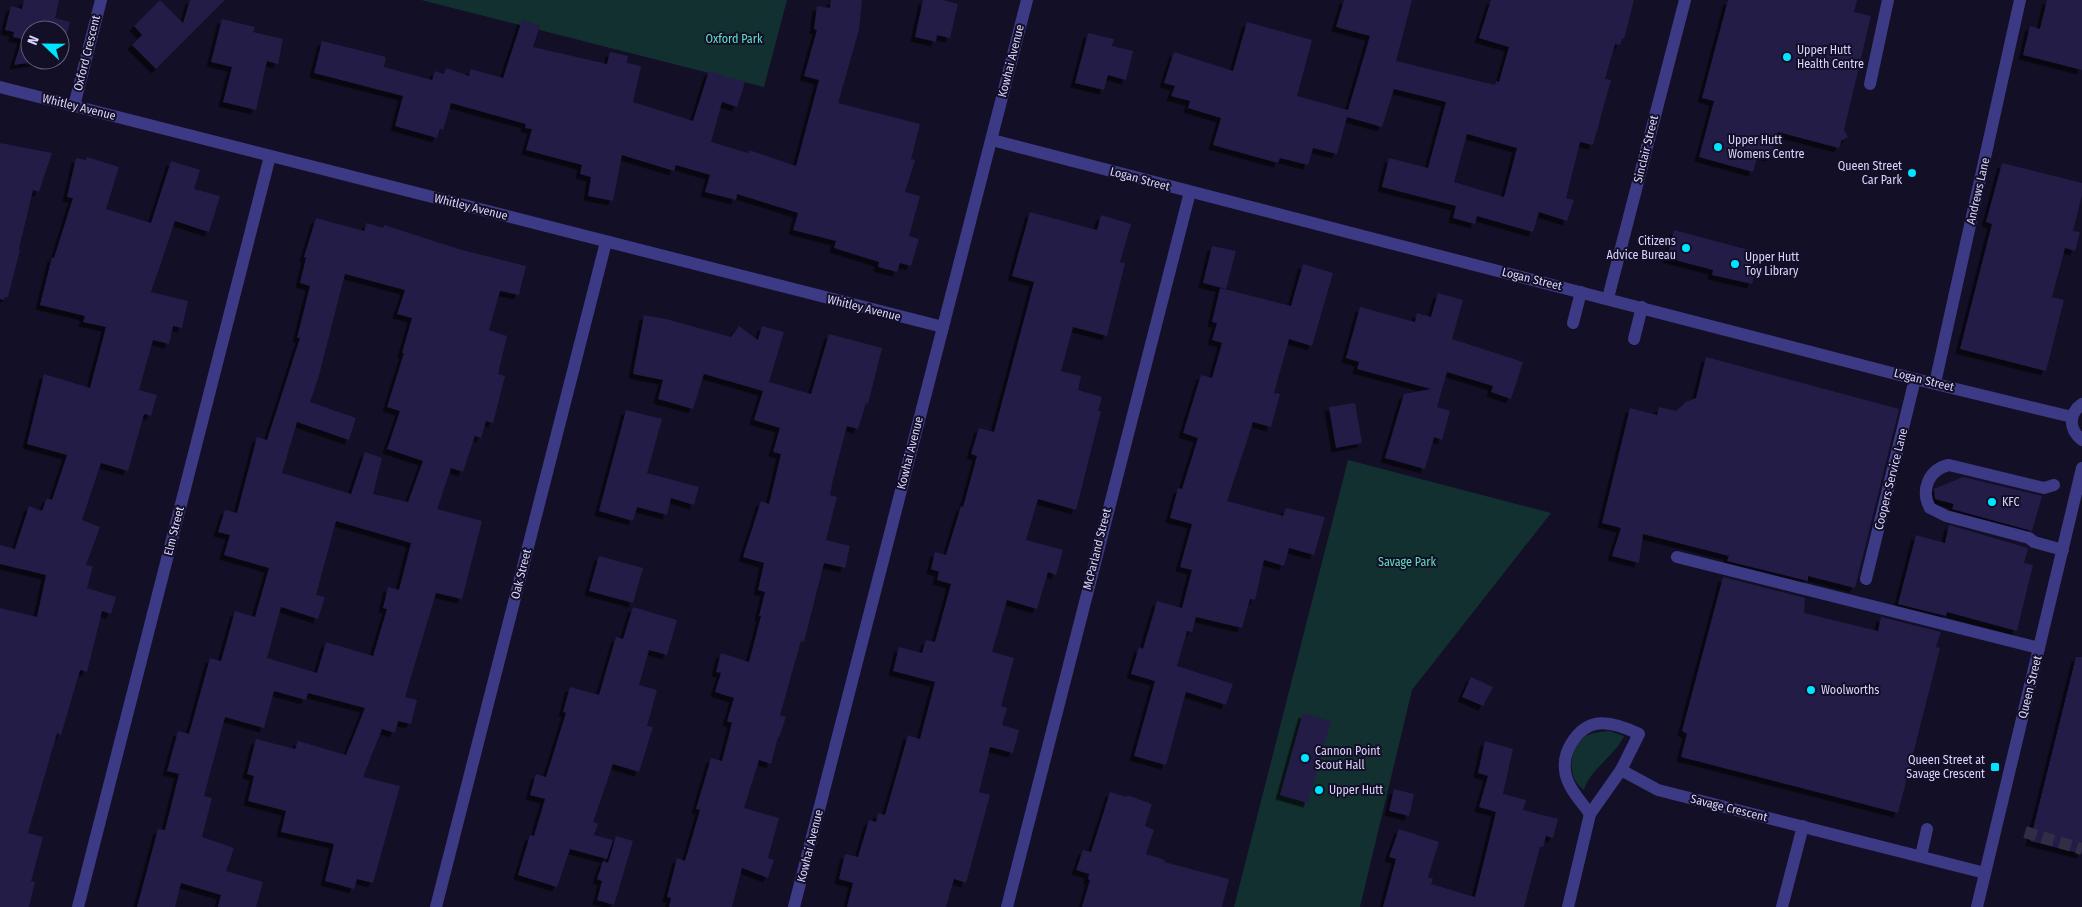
<svg xmlns="http://www.w3.org/2000/svg" width="2082" height="907" font-family="'Fira Sans Condensed',sans-serif">
  <style>
    .green { fill: #12302f }
    .building { fill: #241b47; fill-rule: evenodd; filter: url(#shadow) }
    .lines { fill: none; stroke-linecap: round; stroke-linejoin: round }
    .minor-tunnel { stroke: #312d47; stroke-width: 12; stroke-dasharray: 12 6; stroke-linecap: butt }
    .minor { stroke: #3d3a85; stroke-width: 12 }
    .poi-dot { fill: #00e5ff; stroke: #130f26; stroke-width: 2 }
    .labels { text-anchor: middle; stroke-width: 4; stroke-linejoin: round; paint-order: stroke }
    .park-label { font-size: 12px; fill: #5fe0c0; stroke: #130f26 }
    .poi-label { font-size: 12px; fill: #d9d4ff; stroke: #130f26; text-anchor: start }
    .street-label { font-size: 12px; fill: #d9d4ff; stroke: #130f26 }
  </style>
  <defs>
    <filter id="shadow"><feDropShadow dx="-4.5" dy="4.5" stdDeviation="0" flood-color="#0009"/></filter>
  </defs>
  <rect width="100%" height="100%" fill="#130f26"/>
  <g class="green">
    <path d="M421,0H787L764,87Z"/>
    <path d="M1348,460L1551,513L1412,690L1360,907H1234Z"/>
    <path d="M1609,731L1624,736C1614,757 1590,769 1584,790C1566,778 1568,748 1586,736C1593,732 1601,732 1609,731Z"/>
  </g>
  <g class="building">
    <path d="M24,0H59L55,18L70,22L62,53L60,54V30H30V60H47L14,65L22,39L13,37L14,32L5,30L11,6L22,9Z"/>
    <path d="M160,0L183,23L190,0H225L156,69L132,45L142,35L134,26Z"/>
    <path d="M831,0H862L859,30L838,103L920,124L911,159L915,160L905,192L920,196L909,236L919,239L911,266L900,263L897,272L878,267L879,262L834,248L836,241L793,230L798,213L737,194L736,200L705,192L710,175L676,165L674,171L622,155L613,201L588,196L591,177L580,174L582,165L526,150L532,129L525,128L526,124L451,103L443,130L440,129L437,138L395,126L403,96L314,73L322,41L386,57L384,67L432,80L435,71L444,74L446,68L469,76L471,69L503,78L522,20L540,26L533,47L607,64L610,52L628,56L627,63L641,66L633,102L693,121L709,71L745,82L737,107L722,102L711,142L748,153L749,150L796,166L819,80L804,76L817,30L814,29L817,6L830,8Z"/>
    <path d="M923,0H942L958,4L950,38L937,35L936,42L915,37Z"/>
    <path d="M1344,0H1412L1396,61L1495,85L1496,81L1499,82L1509,47L1479,38L1491,0H1634L1624,39L1622,38L1620,45L1615,44L1605,79L1611,80L1593,145L1580,142L1566,198L1574,200L1567,221L1539,212L1533,232L1477,216L1475,224L1453,218L1456,206L1382,187L1389,158L1428,168L1446,102L1394,89L1382,127L1347,117L1337,154L1313,148L1308,165L1280,158L1278,163L1213,145L1221,118L1188,108L1190,101L1171,96L1175,86L1164,83L1174,52L1233,71L1247,22L1312,40L1297,96L1348,110L1370,36L1336,27ZM1467,134L1517,148L1504,197L1454,182Z"/>
    <path d="M1728,0H1857L1854,12L1871,16L1844,130L1848,137L1841,141L1839,148L1778,132L1771,157L1758,154L1753,172L1699,157L1714,101L1702,98Z"/>
    <path d="M2047,0H2082V70L2023,55L2030,26L2040,29Z"/>
    <path d="M222,19L255,27L253,32L283,39L278,64L267,61L256,110L223,102L232,67L211,62Z"/>
    <path d="M1088,33L1114,39L1112,46L1133,51L1126,80L1108,75L1104,90L1075,83Z"/>
    <path d="M0,143L52,153L39,192L33,190L19,249L20,250L8,297H5L4,300L0,299Z"/>
    <path d="M87,157L119,167L106,209L151,223L171,161L200,170L194,189L220,196L209,232L175,221L151,292L188,301L182,328L173,326L169,344L153,340L139,390L157,395L151,416L144,414L128,471L101,463L82,520L100,527L86,565L93,566L87,588L116,597L111,614L102,611L87,672L80,670L61,735L57,733L28,833L43,837L31,881L35,882L29,907H0V608L37,617L46,575L0,564V545L15,549L29,506L42,511L47,498L52,500L67,455L27,444L44,374L90,388L106,327L83,322L85,316L40,305L52,257L54,258L73,198L67,197L76,158L86,160Z"/>
    <path d="M2002,163L2082,183V195L2073,231L2080,232L2075,251L2065,248L2052,297L2064,300L2046,371L1960,349L1992,224L1986,222Z"/>
    <path d="M1030,212L1097,230L1101,215L1131,224L1120,262L1125,263L1107,336L1073,327L1061,371L1081,376L1078,390L1102,397L1098,411H1101L1076,510L1038,499L1026,540L1063,550L1056,575L1048,572L1037,609L1007,600L992,652L1014,658L1001,706L1007,708L1002,725L1019,730L1013,753L990,747L979,792L990,795L966,883L954,879L946,907H847L853,883L839,879L845,854L858,857L869,820L876,822L878,813L885,815L908,735L920,739L935,682L893,671L899,647L922,653L926,640L935,642L951,584L937,580L939,572L931,569L935,552L946,555L961,506L963,507L977,456L971,454L979,428L994,432L1034,282L1012,276Z"/>
    <path d="M316,218L364,231L367,223L383,228L384,225L462,250L526,266L519,295L500,291L489,330L507,336L498,374L505,376L493,423L486,421L481,438L475,436L463,472L451,468L437,509L482,521L462,599L436,593L405,697L417,700L411,724L398,721L395,733L382,729L363,777L400,786L373,883L357,879L354,889L325,881L334,844L281,832L286,811L248,801L254,776L247,774L256,739L295,749L298,741L346,755L365,708L308,693L306,700L274,691L264,728L225,717L204,796L212,798L202,837L234,848L226,871L263,882L256,907H218L221,895L181,883L175,907H137L158,829L165,830L179,774L167,771L178,731L189,734L210,658L221,661L235,611L255,617L269,568L224,555L230,535L218,532L225,510L237,513L257,437L267,440L300,338H297L310,286L300,283L306,258L304,257ZM345,274L405,290L397,314L412,318L402,353H404L387,407L400,411L387,449L423,461L408,502L373,494L382,458L365,452L351,494L282,473L297,422L349,440L356,418L310,402L318,379ZM336,521L411,543L399,590L388,587L383,608L387,609L373,656L326,642L317,673L267,658L281,607L318,619L325,597L316,595Z"/>
    <path d="M1674,230L1760,253L1752,284L1712,275L1713,270L1667,258Z"/>
    <path d="M1212,246L1236,251L1226,289L1203,283Z"/>
    <path d="M1303,264L1333,273L1312,346L1289,339L1274,393L1280,394L1271,427L1253,422L1227,501L1283,516L1286,508L1325,517L1314,555L1289,548L1284,566L1264,560L1255,600L1250,599L1242,628L1196,617L1192,632L1187,631L1177,666L1233,684L1226,705L1186,692L1166,765L1134,756L1155,681L1131,674L1139,647L1143,649L1157,601L1182,608L1192,570L1180,567L1192,524L1170,518L1178,488L1182,489L1198,438L1183,433L1201,375L1212,378L1222,343L1212,340L1217,323L1212,322L1220,288L1291,306Z"/>
    <path d="M1438,293L1463,300L1452,339L1523,362L1511,399L1491,392L1493,386L1447,372L1437,407L1450,411L1442,440L1434,437L1425,469L1385,458L1404,394L1431,389L1357,369L1359,362L1346,358L1360,307L1415,322L1417,313L1431,317Z"/>
    <path d="M644,315L666,319L731,337L739,326L758,340L762,326L784,332L769,382L811,394L829,334L882,348L868,404L866,403L858,429L847,426L833,479L830,495L837,497L826,540L850,546L845,568L824,563L804,642L801,641L780,715L786,717L779,738L778,737L771,764L759,760L744,808L779,818L768,858L774,860L768,878L742,868L732,907H669L671,898L667,897L677,858L685,861L700,810L696,809L711,758L722,761L732,723L727,721L734,698L715,692L721,673L716,672L721,653L749,662L761,616H759L765,592L758,590L764,563L743,557L761,501L769,504L781,454L773,452L780,428L754,420L763,391L704,374L693,409L658,399L663,380L633,374Z"/>
    <path d="M1706,357L1899,409L1855,588L1808,576V581L1727,561L1729,556L1643,534L1639,563L1612,556L1621,528L1602,523L1630,408L1657,415L1659,407L1676,411L1686,402L1696,398Z"/>
    <path d="M1355,403L1362,443L1336,448L1329,407Z"/>
    <path d="M626,410L662,419L647,473L699,487L694,505L671,498L667,515L637,507L633,521L599,511Z"/>
    <path d="M1963,477L2042,496L2032,531L1952,509L1954,504L1935,499L1934,489Z"/>
    <path d="M1949,525L2028,548L2024,563L2033,565L2017,631L1947,612L1946,616L1898,604L1916,535L1945,543Z"/>
    <path d="M599,556L643,568L633,603L589,591Z"/>
    <path d="M1723,577L1805,598L1804,613L1878,631L1881,617L1941,632L1936,647L1940,648L1898,813L1681,757L1687,734L1682,731Z"/>
    <path d="M633,607L677,620L667,655L649,650L639,685L657,690L647,726L653,727L639,772L613,764L593,822L598,824L594,835L613,840L607,859L570,849L557,887L518,875L530,835L534,836L545,799L530,795L536,774L546,777L566,713L563,712L570,687L599,695L616,637L623,639Z"/>
    <path d="M2076,657H2082V854L2030,841Z"/>
    <path d="M1471,677L1493,687L1483,706L1462,697Z"/>
    <path d="M1303,713L1331,721L1308,803L1280,795Z"/>
    <path d="M1485,741L1513,749L1503,794L1526,800L1523,810L1558,819L1553,838L1546,836L1543,847H1540L1524,907H1383L1396,859L1389,857L1399,829L1439,842L1428,877L1433,879L1431,884L1475,897L1496,812L1479,807L1488,776L1478,773Z"/>
    <path d="M1394,789L1414,794L1409,816L1389,811Z"/>
    <path d="M1110,792L1127,797V795L1152,804L1145,826L1154,830L1146,854L1165,860L1164,862L1229,879L1222,907H1082L1090,880L1088,879L1089,874L1076,870L1083,850L1091,852Z"/>
    <path d="M616,836L633,841L614,905L597,900L602,881L597,879L603,861L608,863Z"/>
  </g>
  <g class="lines">
    <path class="minor-tunnel" d="M2025,832L2082,849"/>
    <g class="minor">
      <path d="M1870,84L1888,0"/>
      <path d="M0,87L943,327"/>
      <path d="M74,106L101,0"/>
      <path d="M992,140L1915,379L2072,417"/>
      <path d="M1608,298L1685,0"/>
      <path d="M1573,323L1581,292"/>
      <path d="M1634,339L1642,307"/>
      <path d="M1935,383L2020,0"/>
      <path d="M2082,404C2068,414 2069,430 2082,440"/>
      <path d="M2054,485L2044,488L1949,465C1929,469 1920,490 1930,508L1946,516L2029,538L2034,542L2063,550"/>
      <path d="M1677,557L2039,648"/>
      <path d="M1866,579L1915,379"/>
      <path d="M1590,814C1581,801 1566,786 1565,770C1564,761 1566,752 1571,744C1588,715 1612,721 1639,734L1621,770"/>
      <path d="M1921,856L1927,829"/>
      <path d="M78,907L270,156"/>
      <path d="M436,907L606,242"/>
      <path d="M794,907L1027,0"/>
      <path d="M1007,907L1190,192"/>
      <path d="M1568,907L1590,814L1621,770L1658,790L1985,873"/>
      <path d="M1782,907L1803,826"/>
      <path d="M1977,907L2082,468"/>
    </g>
  </g>
  <g class="poi-dot">
    <circle cx="1787" cy="57" r="5"/>
    <circle cx="1718" cy="147" r="5"/>
    <circle cx="1912" cy="173" r="5"/>
    <circle cx="1686" cy="248" r="5"/>
    <circle cx="1735" cy="264" r="5"/>
    <circle cx="1992" cy="502" r="5"/>
    <circle cx="1811" cy="690" r="5"/>
    <circle cx="1305" cy="758" r="5"/>
    <rect x="1990" y="762" width="10" height="10" rx="2.5"/>
    <circle cx="1319" cy="790" r="5"/>
  </g>
  <g class="labels">
    <g class="park-label">
      <text x="734" y="43">Oxford Park</text>
      <text x="1407" y="566">Savage Park</text>
    </g>
    <g class="poi-label">
      <text x="1797" y="54">Upper Hutt<tspan x="1797" dy="14">Health Centre</tspan></text>
      <text x="1728" y="144">Upper Hutt<tspan x="1728" dy="14">Womens Centre</tspan></text>
      <text x="1902" y="170" text-anchor="end">Queen Street<tspan x="1902" dy="14">Car Park</tspan></text>
      <text x="1676" y="245" text-anchor="end">Citizens<tspan x="1676" dy="14">Advice Bureau</tspan></text>
      <text x="1745" y="261">Upper Hutt<tspan x="1745" dy="14">Toy Library</tspan></text>
      <text x="2002" y="506">KFC</text>
      <text x="1821" y="694">Woolworths</text>
      <text x="1315" y="755">Cannon Point<tspan x="1315" dy="14">Scout Hall</tspan></text>
      <text x="1985" y="764" text-anchor="end">Queen Street at<tspan x="1985" dy="14">Savage Crescent</tspan></text>
      <text x="1329" y="794">Upper Hutt</text>
    </g>
    <g class="street-label">
      <text transform="translate(87 53) rotate(-76)" y="4">Oxford Crescent</text>
      <text transform="translate(1011 61) rotate(-76)" y="4">Kowhai Avenue</text>
      <text transform="translate(79 107) rotate(14)" y="4">Whitley Avenue</text>
      <text transform="translate(1646 149) rotate(-76)" y="4">Sinclair Street</text>
      <text transform="translate(1140 179) rotate(15)" y="4">Logan Street</text>
      <text transform="translate(1978 191) rotate(-77)" y="4">Andrews Lane</text>
      <text transform="translate(471 207) rotate(14)" y="4">Whitley Avenue</text>
      <text transform="translate(1532 279) rotate(14)" y="4">Logan Street</text>
      <text transform="translate(864 308) rotate(14)" y="4">Whitley Avenue</text>
      <text transform="translate(1924 380) rotate(14)" y="4">Logan Street</text>
      <text transform="translate(910 453) rotate(-76)" y="4">Kowhai Avenue</text>
      <text transform="translate(1891 479) rotate(-76)" y="4">Coopers Service Lane</text>
      <text transform="translate(174 531) rotate(-76)" y="4">Elm Street</text>
      <text transform="translate(1097 549) rotate(-76)" y="4">McParland Street</text>
      <text transform="translate(521 574) rotate(-76)" y="4">Oak Street</text>
      <text transform="translate(2030 687) rotate(-76)" y="4">Queen Street</text>
      <text transform="translate(1729 808) rotate(14)" y="4">Savage Crescent</text>
      <text transform="translate(810 846) rotate(-76)" y="4">Kowhai Avenue</text>
    </g>
  </g>
  <g transform="translate(45 45) rotate(292)"><circle r="24" fill="#130f26" stroke="#625e7d"/>
  <path d="M0-4L9 19L0 12L-9 19Z" fill="#00e5ff"/>
  <text y="-8" font-size="14" font-weight="bold" text-anchor="middle" fill="#d9d4ff">N</text>
  </g>
</svg>
